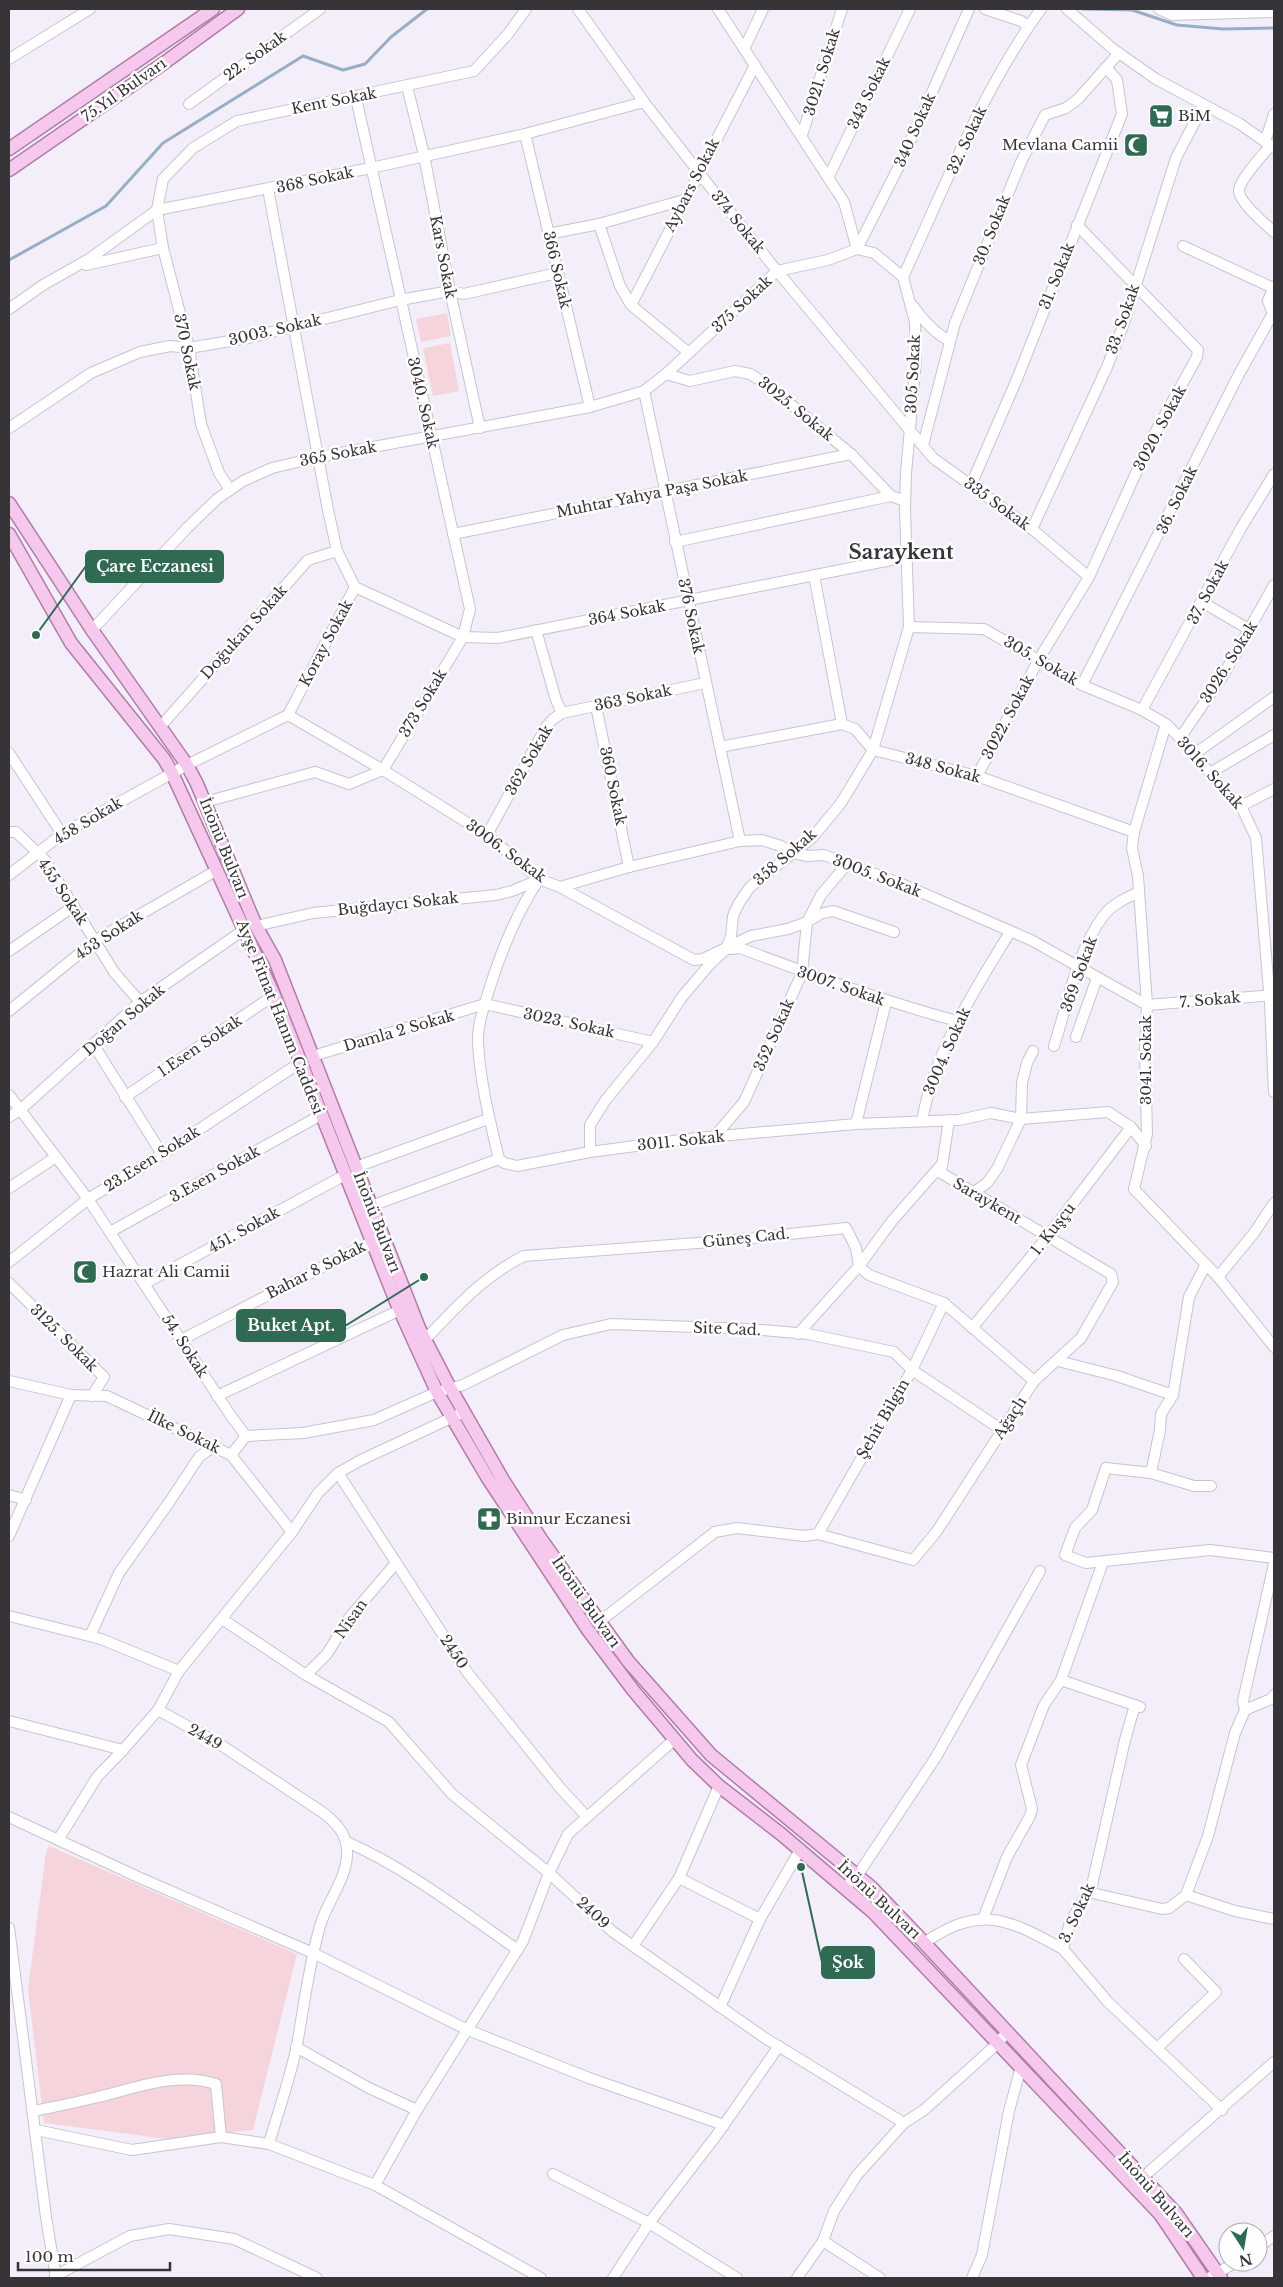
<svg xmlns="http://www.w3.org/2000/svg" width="1283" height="2287" font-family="'Libre Baskerville',serif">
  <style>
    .green { fill: #f6d4dc }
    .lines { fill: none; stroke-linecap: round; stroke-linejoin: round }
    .stream { stroke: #98aec5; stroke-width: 3 }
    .minor-casing { stroke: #c9c4cf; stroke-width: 12 }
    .major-casing { stroke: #b07da6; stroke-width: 15 }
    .minor { stroke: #fff; stroke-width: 10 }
    .major { stroke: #f7c8ed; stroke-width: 12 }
    .labels { text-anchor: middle; stroke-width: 5; stroke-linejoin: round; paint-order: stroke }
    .street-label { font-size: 15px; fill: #363438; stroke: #fdfefd }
    .poi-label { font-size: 15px; fill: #363438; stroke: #fdfefd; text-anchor: start }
    .district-label { font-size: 20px; font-weight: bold; fill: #363438; stroke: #fdfefd }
    .leader { fill: none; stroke: #316a52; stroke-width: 2 }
    .callout-dot { fill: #316a52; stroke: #fdfefd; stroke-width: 2 }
    .callout { fill: #316a52; stroke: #316a52; stroke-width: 2 }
    .callout-label { font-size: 16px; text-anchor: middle; font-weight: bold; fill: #fff }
  </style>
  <rect width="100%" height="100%" fill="#f3eefa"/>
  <g class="green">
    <path d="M447,313L451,336L421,342L416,319Z"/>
    <path d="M450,343L459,391L433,396L423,348Z"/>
    <path d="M49,1846L297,1954L253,2130L167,2139L44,2123L28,1989L46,1852Z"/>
  </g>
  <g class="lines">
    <g class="stream">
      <path d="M1083,9L1132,10L1177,25L1223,29L1274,28"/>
      <path d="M9,260L106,206L163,143L303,56L343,70L365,64L391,37L427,9"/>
    </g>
    <defs>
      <g id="minor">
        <path d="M578,9L644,102L711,188L777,271L933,458L1032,529L1089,577"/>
        <path d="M718,9L844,202L857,249"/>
        <path d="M985,9L1021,21L1028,26"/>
        <path d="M1067,9L1113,49L1156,79L1240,124L1274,148"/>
        <path d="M1159,9L1172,15L1274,12"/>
        <path d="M744,49L763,9"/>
        <path d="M9,59L90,9"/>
        <path d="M407,86L424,155L450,291L480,428"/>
        <path d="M189,104L320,9"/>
        <path d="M525,134L590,407"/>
        <path d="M802,135L842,9"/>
        <path d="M1265,142L1274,114"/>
        <path d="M1271,145C1263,155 1240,179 1239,190C1238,201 1266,225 1274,232"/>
        <path d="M828,178L910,9"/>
        <path d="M268,189L328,510L337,551L355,587L288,715"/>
        <path d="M599,224L620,286L631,305L689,353"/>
        <path d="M548,234L599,224L684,200"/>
        <path d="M1183,246L1273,288"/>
        <path d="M857,249L874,253L903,277L915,322L916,359L906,473L905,510L909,627L873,750L977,776L1134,832"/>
        <path d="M857,249L901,162L969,9"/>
        <path d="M86,265L163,248"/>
        <path d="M903,277C945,186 982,90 1041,9"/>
        <path d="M1274,286L1268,301L1274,317"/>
        <path d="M631,305L754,67"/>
        <path d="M913,306C923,320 934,333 950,341"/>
        <path d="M9,309L43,285L89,259L157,210L371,168L525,134L644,102"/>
        <path d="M666,374L690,381L735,371L750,374L766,384L851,454L891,496L905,501"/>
        <path d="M644,391L740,841"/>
        <path d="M9,428L91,373L140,352L170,346L189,348L248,338L400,300L450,291L464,294L557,273"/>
        <path d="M923,445L955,323L1021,162L1045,115L1066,108L1078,99L1119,53"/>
        <path d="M971,485L1017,379L1122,114L1117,80L1106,67"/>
        <path d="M230,490L219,473L201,424L189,348L163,248L157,210L163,179L193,148L237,121L474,71L508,34L526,9"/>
        <path d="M1032,529L1107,367L1123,326L1176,158L1203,106"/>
        <path d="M453,534L851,454"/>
        <path d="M675,542L891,496"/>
        <path d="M355,587L463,637L498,638L906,557"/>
        <path d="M1202,602L1250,630"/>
        <path d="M909,627L984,629L1082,685L1142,710L1166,724L1180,738L1226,792L1241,806L1256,838L1270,1002L1274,1092"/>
        <path d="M92,630L187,528L217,499L243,481L272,468L319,457L590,407L644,391L666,374L777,271L828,260L857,249"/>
        <path d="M1082,685L1239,374L1272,315"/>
        <path d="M596,706L629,867"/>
        <path d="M1142,710L1241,528L1274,474"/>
        <path d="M562,713L705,683"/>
        <path d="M1166,724L1134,832L1132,848L1138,876L1147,1005L1145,1052L1147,1134L1134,1189L1218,1277L1274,1347"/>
        <path d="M160,727L308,560L337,551"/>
        <path d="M1180,738L1224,674L1274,585"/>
        <path d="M720,747L842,724"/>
        <path d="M9,753L62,834"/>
        <path d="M1196,753L1274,697"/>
        <path d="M1210,773L1274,735"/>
        <path d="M977,776L1039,659L1089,577L1150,442L1197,357L1198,350L1077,225"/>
        <path d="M205,802L315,772L349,784L383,770L463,637L470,609L356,98"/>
        <path d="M1241,806L1274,789"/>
        <path d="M9,832H16L45,860L114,972L140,1002"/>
        <path d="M487,835L546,727L553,719L562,713L556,700L536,630"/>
        <path d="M9,875L62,834L187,765L288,715L383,770L487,835L539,879L560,887L694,960L703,959L751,936L788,929L807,922L820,914L833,911L894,932"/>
        <path d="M539,879C516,914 501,951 489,990C484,1007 477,1025 478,1043C480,1082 490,1121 499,1159L504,1163L517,1166L590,1152L696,1138L856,1124L959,1120L991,1113L1021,1119L1108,1112L1131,1127L1146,1146"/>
        <path d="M560,887L629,867L740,841L762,840L781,846L792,853L808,856L824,855L902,884L1031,940L1147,1005L1274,995"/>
        <path d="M256,926L313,913L496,895L512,891L538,880"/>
        <path d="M730,949L740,948C812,975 883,1001 957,1021"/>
        <path d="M9,951L74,906"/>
        <path d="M9,1011L96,940L217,870"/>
        <path d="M1076,1037L1097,978"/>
        <path d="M93,1044L162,1154"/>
        <path d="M1054,1046C1068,1003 1076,952 1104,915C1113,904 1126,898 1139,892"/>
        <path d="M313,1056L485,1004L653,1042"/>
        <path d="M9,1095L88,1199L231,1416L246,1436L303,1433L374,1420L437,1392L463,1385L563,1335L611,1324L750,1329L808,1334L894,1352L912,1370L1002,1430"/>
        <path d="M125,1097L274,995"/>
        <path d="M9,1117L20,1110L140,1002L245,929"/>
        <path d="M922,1121C934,1052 974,991 1010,932"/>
        <path d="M856,1124L886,1002"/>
        <path d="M714,1137L744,1102L802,973L807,922L821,895L847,864"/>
        <path d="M590,1152V1125L605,1101L653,1042L682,997L710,964L726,949L731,937L733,916L739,903L750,887L813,837L841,803L873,750L855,729L842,724L814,575"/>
        <path d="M356,1167L488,1119"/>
        <path d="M9,1188L56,1157"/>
        <path d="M974,1192L987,1183L997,1169L1021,1119L1022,1083L1027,1063L1033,1051"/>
        <path d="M371,1206L499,1159"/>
        <path d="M110,1232L321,1115"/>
        <path d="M9,1262L88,1199L162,1154L301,1062"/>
        <path d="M1218,1277L1254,1233L1274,1203"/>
        <path d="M9,1283L104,1377L92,1396"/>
        <path d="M144,1284L345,1175"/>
        <path d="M972,1328L1048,1236L1131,1127"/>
        <path d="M798,1334L859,1266L892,1221L942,1164"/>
        <path d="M181,1340L371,1242"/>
        <path d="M425,1340C456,1307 484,1276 524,1256L724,1241L846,1228L856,1248L859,1266L869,1275L944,1303L1034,1381"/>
        <path d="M1059,1358L1062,1362L1117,1376L1173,1395"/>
        <path d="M9,1381L71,1395L107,1396L231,1455L292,1532"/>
        <path d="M217,1396L400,1310"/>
        <path d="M231,1455L246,1436"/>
        <path d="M338,1473L467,1672L561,1789L587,1817"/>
        <path d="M1151,1473L1160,1430L1161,1414L1173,1395L1189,1297L1206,1264"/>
        <path d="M1211,1486H1194L1151,1473L1106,1468L1092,1510L1075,1528L1065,1555L1086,1563L1210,1550L1274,1558"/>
        <path d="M9,1495L26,1500"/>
        <path d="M818,1534L912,1370L944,1303"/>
        <path d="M9,1536L71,1395"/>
        <path d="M9,1616L101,1639L179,1671"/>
        <path d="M222,1619L306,1675L389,1722L452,1794L549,1873L613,1932L765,2038L904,2123"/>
        <path d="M599,1622L715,1532L737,1528L804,1536L818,1534L913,1560L937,1531L1034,1381L1081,1338L1113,1282L1111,1274L941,1173L949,1120"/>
        <path d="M90,1636L119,1573L170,1501L199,1457L214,1446"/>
        <path d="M306,1675L327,1654L349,1618L396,1563"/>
        <path d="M1061,1680L1140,1707"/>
        <path d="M1245,1710L1271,1699L1274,1695"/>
        <path d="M9,1721L123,1750L158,1710"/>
        <path d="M9,1817L138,1877L313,1953L468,2030L589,2078L724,2125"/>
        <path d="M58,1840L97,1777L123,1750"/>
        <path d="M347,1842C408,1869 463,1912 518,1950"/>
        <path d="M679,1878L760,1919"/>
        <path d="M845,1888L857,1876L936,1757L1040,1571"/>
        <path d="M1088,1892L1162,1909L1169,1908L1186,1895L1208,1836L1235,1733L1245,1710L1243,1701L1274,1564"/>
        <path d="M1186,1895L1235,1911L1274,1919"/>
        <path d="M983,1919L1007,1857L1030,1816L1032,1809L1021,1765L1044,1705L1061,1680L1103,1562"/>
        <path d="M9,1928L46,2217L56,2278"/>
        <path d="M924,1943C981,1904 1008,1919 1063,1949L1070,1922L1092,1885L1125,1740L1135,1705"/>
        <path d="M633,1946L679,1878L719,1786"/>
        <path d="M1063,1949L1108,2002L1222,2110"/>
        <path d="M720,2007L760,1919L800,1850"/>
        <path d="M296,2047L369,2088L417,2110"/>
        <path d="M1157,2048L1216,1992L1184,1959"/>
        <path d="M33,2111C53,2107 74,2103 94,2098C133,2089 176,2071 216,2084L221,2137"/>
        <path d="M36,2130L132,2150L221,2137L269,2144L375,2185L541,2278"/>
        <path d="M269,2144C278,2112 290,2079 297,2045C304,2005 309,1965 320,1926C327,1902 346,1880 347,1855C348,1836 339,1826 325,1814L218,1743L158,1710L179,1671L292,1532L318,1493L338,1473L361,1460L464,1412"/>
        <path d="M553,2174L649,2223L737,2278"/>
        <path d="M1142,2178L1274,2062"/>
        <path d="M375,2185L417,2110L523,1941L549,1873L568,1834L675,1739"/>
        <path d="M823,2241L880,2278"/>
        <path d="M1258,2247L1274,2236"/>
        <path d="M55,2276L130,2236L169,2229L234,2239L317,2278"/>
        <path d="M613,2278L649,2223L716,2136L779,2046"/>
        <path d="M797,2278L823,2241L834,2211L857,2175L904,2123L924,2110L997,2044L1007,2032"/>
        <path d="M972,2278L982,2255L1009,2111L1021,2067"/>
        <path d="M1209,2278L1236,2262"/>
      </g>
      <g id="major">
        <path d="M9,149L213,9"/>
        <path d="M9,170L164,63L238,9"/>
        <path d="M9,503L92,630L187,765L197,784L256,926L275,960L419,1328L448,1384L503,1480L541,1539L592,1611L628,1661L711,1755L871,1887L916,1934L1176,2213L1221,2278"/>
        <path d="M9,534L71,643L164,759L172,773L274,995L397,1304L437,1392L487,1477L588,1630L633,1690L692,1760L719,1786L781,1834L874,1913L1160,2214L1203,2278"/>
      </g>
    </defs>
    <use href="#minor" class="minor-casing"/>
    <use href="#major" class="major-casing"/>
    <use href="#minor" class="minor"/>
    <use href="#major" class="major"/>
  </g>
  <defs>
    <symbol id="supermarket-square" viewBox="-11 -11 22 22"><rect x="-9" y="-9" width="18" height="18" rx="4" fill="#316a52" stroke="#fdfefd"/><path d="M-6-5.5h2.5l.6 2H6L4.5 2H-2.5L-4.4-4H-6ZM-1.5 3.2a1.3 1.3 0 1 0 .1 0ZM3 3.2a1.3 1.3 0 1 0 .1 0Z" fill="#fff"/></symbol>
    <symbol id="mosque-square" viewBox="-11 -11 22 22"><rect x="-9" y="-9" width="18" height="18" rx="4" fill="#316a52" stroke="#fdfefd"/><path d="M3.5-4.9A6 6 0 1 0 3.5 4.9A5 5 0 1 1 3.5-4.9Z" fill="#fff"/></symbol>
    <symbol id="pharmacy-square" viewBox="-11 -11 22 22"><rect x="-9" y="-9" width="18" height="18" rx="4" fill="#316a52" stroke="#fdfefd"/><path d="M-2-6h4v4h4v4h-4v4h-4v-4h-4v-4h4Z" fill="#fff"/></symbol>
  </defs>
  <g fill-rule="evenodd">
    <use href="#supermarket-square" x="1147" y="102" width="28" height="28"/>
    <use href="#mosque-square" x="1122" y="131" width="28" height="28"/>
    <use href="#mosque-square" x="71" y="1258" width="28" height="28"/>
    <use href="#pharmacy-square" x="475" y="1505" width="28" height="28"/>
  </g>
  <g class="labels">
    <g class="street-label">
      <text transform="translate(255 56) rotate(-36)" y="5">22. Sokak</text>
      <text transform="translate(822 72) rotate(-73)" y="5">3021. Sokak</text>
      <text transform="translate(124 90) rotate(-35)" y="5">75.Yıl Bulvarı</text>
      <text transform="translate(869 93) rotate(-64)" y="5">343 Sokak</text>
      <text transform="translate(334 101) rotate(-11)" y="5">Kent Sokak</text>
      <text transform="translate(915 130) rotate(-66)" y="5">340 Sokak</text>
      <text transform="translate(967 140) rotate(-65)" y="5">32. Sokak</text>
      <text transform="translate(315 180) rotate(-12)" y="5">368 Sokak</text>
      <text transform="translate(692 185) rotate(-63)" y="5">Aybars Sokak</text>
      <text transform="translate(738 222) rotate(51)" y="5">374 Sokak</text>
      <text transform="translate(992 230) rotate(-68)" y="5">30. Sokak</text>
      <text transform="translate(443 257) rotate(79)" y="5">Kars Sokak</text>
      <text transform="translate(557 270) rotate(77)" y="5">366 Sokak</text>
      <text transform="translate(1057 276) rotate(-68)" y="5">31. Sokak</text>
      <text transform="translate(742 304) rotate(-43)" y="5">375 Sokak</text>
      <text transform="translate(1123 319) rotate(-71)" y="5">33. Sokak</text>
      <text transform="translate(275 330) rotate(-13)" y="5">3003. Sokak</text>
      <text transform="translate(187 352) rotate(78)" y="5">370 Sokak</text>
      <text transform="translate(913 374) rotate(-87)" y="5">305 Sokak</text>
      <text transform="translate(423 403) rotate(77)" y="5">3040. Sokak</text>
      <text transform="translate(796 409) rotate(39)" y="5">3025. Sokak</text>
      <text transform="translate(1160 428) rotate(-62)" y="5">3020. Sokak</text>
      <text transform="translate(338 454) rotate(-11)" y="5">365 Sokak</text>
      <text transform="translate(652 494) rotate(-11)" y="5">Muhtar Yahya Paşa Sokak</text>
      <text transform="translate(1177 500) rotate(-64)" y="5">36. Sokak</text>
      <text transform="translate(997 504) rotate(36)" y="5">335 Sokak</text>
      <text transform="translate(1208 592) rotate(-62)" y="5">37. Sokak</text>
      <text transform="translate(627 613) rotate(-11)" y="5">364 Sokak</text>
      <text transform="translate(691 616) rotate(78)" y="5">376 Sokak</text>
      <text transform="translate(244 632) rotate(-48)" y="5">Doğukan Sokak</text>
      <text transform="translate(326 643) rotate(-62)" y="5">Koray Sokak</text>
      <text transform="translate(1041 661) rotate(30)" y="5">305. Sokak</text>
      <text transform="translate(1229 662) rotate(-58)" y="5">3026. Sokak</text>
      <text transform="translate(633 698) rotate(-12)" y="5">363 Sokak</text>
      <text transform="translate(423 703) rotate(-59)" y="5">373 Sokak</text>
      <text transform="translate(1008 717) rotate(-62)" y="5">3022. Sokak</text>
      <text transform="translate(529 760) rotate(-60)" y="5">362 Sokak</text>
      <text transform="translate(943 768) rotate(15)" y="5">348 Sokak</text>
      <text transform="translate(1210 773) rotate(48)" y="5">3016. Sokak</text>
      <text transform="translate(613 786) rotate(78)" y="5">360 Sokak</text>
      <text transform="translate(88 821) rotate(-31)" y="5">458 Sokak</text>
      <text transform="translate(224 848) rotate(68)" y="5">İnönü Bulvarı</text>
      <text transform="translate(506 851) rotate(36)" y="5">3006. Sokak</text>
      <text transform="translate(785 857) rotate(-41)" y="5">358 Sokak</text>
      <text transform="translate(877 876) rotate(21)" y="5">3005. Sokak</text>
      <text transform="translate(63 892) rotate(56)" y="5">455 Sokak</text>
      <text transform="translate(398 904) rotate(-6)" y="5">Buğdaycı Sokak</text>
      <text transform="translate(109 935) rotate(-33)" y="5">453 Sokak</text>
      <text transform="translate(1079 974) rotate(-70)" y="5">369 Sokak</text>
      <text transform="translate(841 986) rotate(19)" y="5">3007. Sokak</text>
      <text transform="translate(1210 1000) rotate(-5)" y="5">7. Sokak</text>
      <text transform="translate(280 1017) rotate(68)" y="5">Ayşe Fitnat Hanım Caddesi</text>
      <text transform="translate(124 1020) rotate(-40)" y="5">Doğan Sokak</text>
      <text transform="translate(569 1023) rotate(12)" y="5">3023. Sokak</text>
      <text transform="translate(399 1031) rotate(-16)" y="5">Damla 2 Sokak</text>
      <text transform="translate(774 1035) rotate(-66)" y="5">352 Sokak</text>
      <text transform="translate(200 1046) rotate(-34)" y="5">1.Esen Sokak</text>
      <text transform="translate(947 1051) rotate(-66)" y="5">3004. Sokak</text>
      <text transform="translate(1146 1060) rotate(-90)" y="5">3041. Sokak</text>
      <text transform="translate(681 1141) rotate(-6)" y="5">3011. Sokak</text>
      <text transform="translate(152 1159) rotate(-32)" y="5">23.Esen Sokak</text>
      <text transform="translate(215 1174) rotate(-29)" y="5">3.Esen Sokak</text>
      <text transform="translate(987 1201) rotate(30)" y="5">Saraykent</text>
      <text transform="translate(377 1222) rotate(69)" y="5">İnönü Bulvarı</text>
      <text transform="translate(1053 1229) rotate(-52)" y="5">1. Kuşçu</text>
      <text transform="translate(244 1230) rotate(-29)" y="5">451. Sokak</text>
      <text transform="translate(746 1238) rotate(-6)" y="5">Güneş Cad.</text>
      <text transform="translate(316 1270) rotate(-27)" y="5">Bahar 8 Sokak</text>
      <text transform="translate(727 1329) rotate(2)" y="5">Site Cad.</text>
      <text transform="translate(64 1338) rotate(45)" y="5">3125. Sokak</text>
      <text transform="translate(185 1346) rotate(57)" y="5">54. Sokak</text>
      <text transform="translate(1010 1418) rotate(-57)" y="5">Ağaçlı</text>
      <text transform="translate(883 1419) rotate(-60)" y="5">Şehit Bilgin</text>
      <text transform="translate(184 1432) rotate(26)" y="5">İlke Sokak</text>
      <text transform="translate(586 1602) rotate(55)" y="5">İnönü Bulvarı</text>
      <text transform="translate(351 1619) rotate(-55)" y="5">Nisan</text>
      <text transform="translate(454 1652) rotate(56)" y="5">2450</text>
      <text transform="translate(205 1737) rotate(30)" y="5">2449</text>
      <text transform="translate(879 1900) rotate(43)" y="5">İnönü Bulvarı</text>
      <text transform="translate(593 1913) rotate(43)" y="5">2409</text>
      <text transform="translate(1077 1913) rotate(-65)" y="5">3. Sokak</text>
      <text transform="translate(1156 2195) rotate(49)" y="5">İnönü Bulvarı</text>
    </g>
    <g class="poi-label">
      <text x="1178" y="121">BiM</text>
      <text x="1118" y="150" text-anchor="end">Mevlana Camii</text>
      <text x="102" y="1277">Hazrat Ali Camii</text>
      <text x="506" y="1524">Binnur Eczanesi</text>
    </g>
    <g class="district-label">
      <text x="901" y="559">Saraykent</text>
    </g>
  </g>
  <path class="leader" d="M36 635L86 566M424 1277L345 1326M801 1867L822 1962"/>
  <g class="callout-dot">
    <circle cx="36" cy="635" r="5"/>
    <circle cx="424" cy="1277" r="5"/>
    <circle cx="801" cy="1867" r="5"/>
  </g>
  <g class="callout">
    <rect x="86" y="551" width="137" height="31" rx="5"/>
    <rect x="237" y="1310" width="108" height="31" rx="5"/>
    <rect x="822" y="1947" width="52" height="31" rx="5"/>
  </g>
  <g class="callout-label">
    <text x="155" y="572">Çare Eczanesi</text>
    <text x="291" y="1331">Buket Apt.</text>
    <text x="848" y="1968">Şok</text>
  </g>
  <rect width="1283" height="2287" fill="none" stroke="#363438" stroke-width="20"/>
  <g transform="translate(1243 2247) rotate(168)"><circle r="24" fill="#fdfefd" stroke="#adadae"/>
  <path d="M0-4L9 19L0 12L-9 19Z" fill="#316a52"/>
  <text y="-8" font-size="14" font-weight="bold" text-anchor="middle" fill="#363438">N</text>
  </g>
  <path d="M18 2262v8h152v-8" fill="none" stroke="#363438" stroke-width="2.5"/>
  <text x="25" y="2262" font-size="15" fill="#363438" stroke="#fdfefd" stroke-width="4" paint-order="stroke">100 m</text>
</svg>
